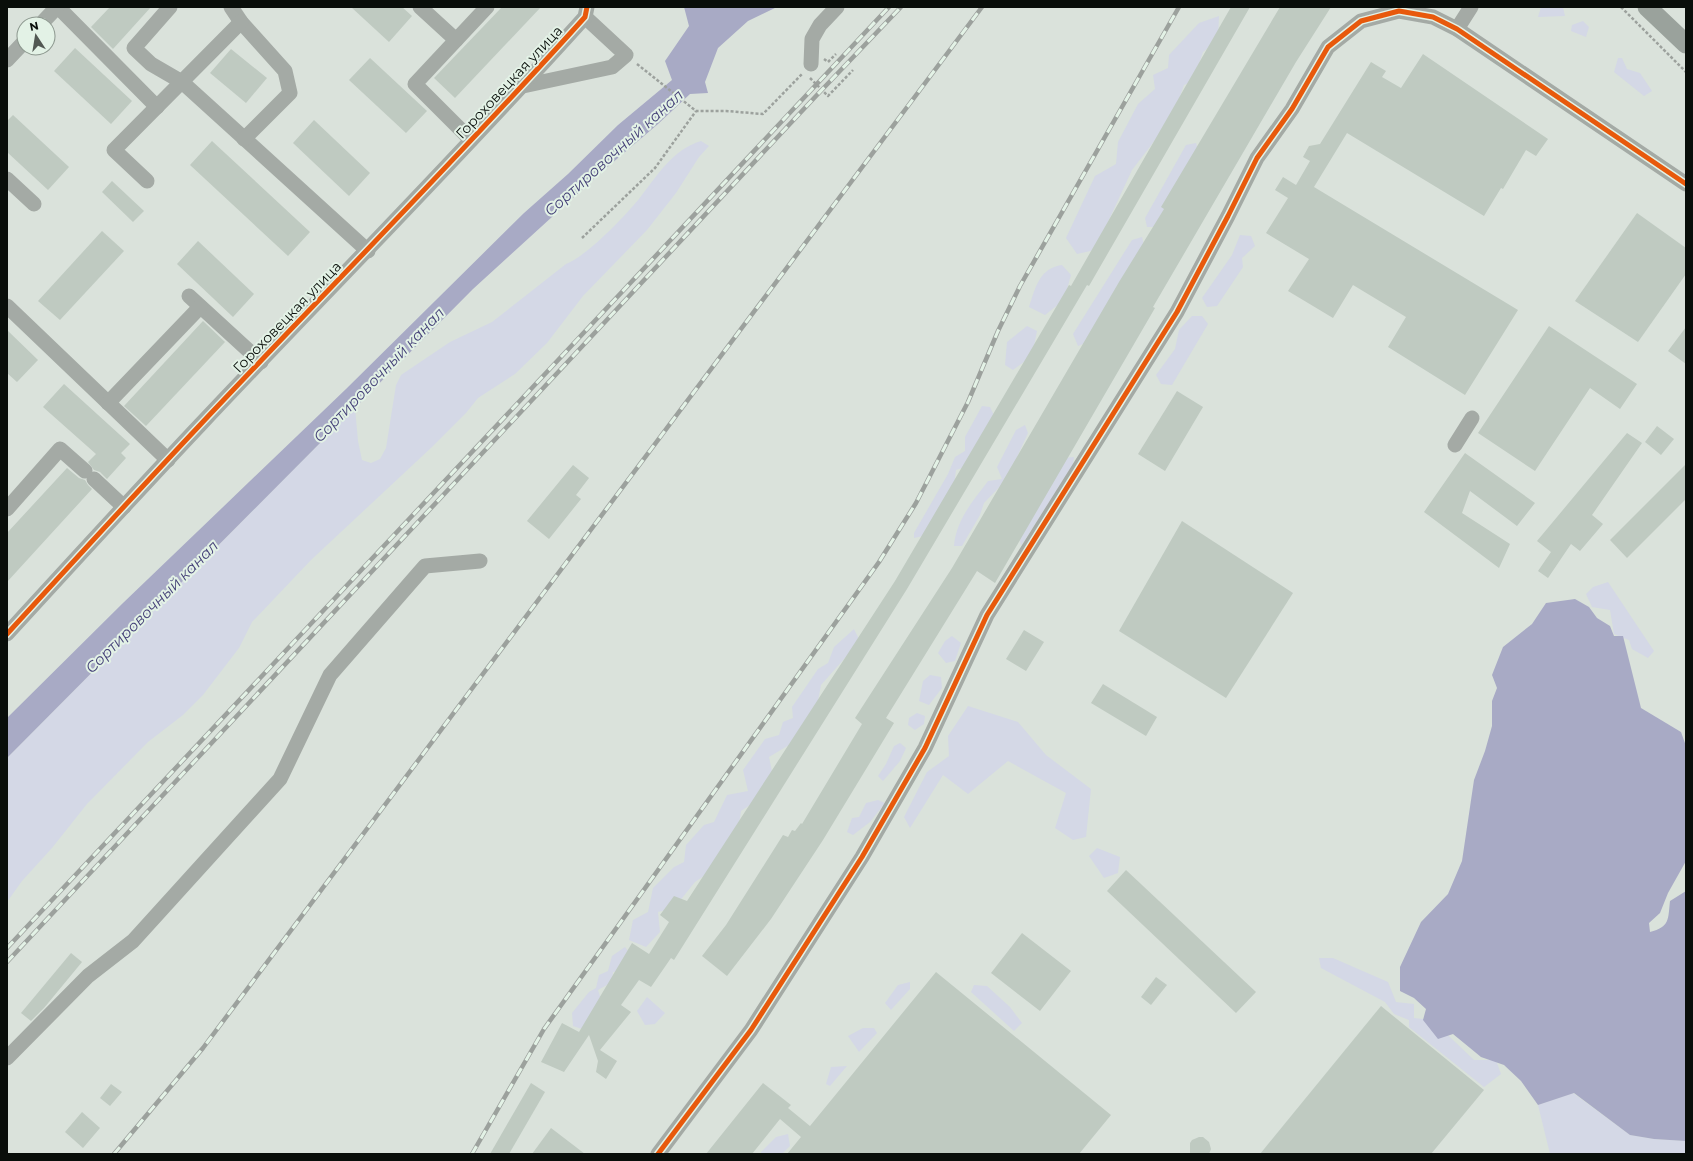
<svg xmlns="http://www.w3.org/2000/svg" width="1693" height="1161" font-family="Montserrat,sans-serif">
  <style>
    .green { fill: #d4d8e6 }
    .water { fill: #a8aac5 }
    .building { fill: #bfcac1 }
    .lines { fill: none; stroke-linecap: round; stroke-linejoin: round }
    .path { stroke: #9ca19d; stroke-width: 2.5; stroke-dasharray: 3 2; stroke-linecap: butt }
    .minor { stroke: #a4aaa5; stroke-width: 15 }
    .major { stroke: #9aa29c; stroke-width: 19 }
    .rail-casing { stroke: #9ca19d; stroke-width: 4.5 }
    .rail { stroke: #e3f2e6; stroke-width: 3; stroke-dasharray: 9; stroke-linecap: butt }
    .cycleway-casing { stroke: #e3f2e6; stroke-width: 8 }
    .cycleway { stroke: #e8590c; stroke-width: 5 }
    .labels { text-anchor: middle; stroke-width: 4; stroke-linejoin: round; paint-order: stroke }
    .street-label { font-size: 14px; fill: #090e0a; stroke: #e3f2e6 }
    .water-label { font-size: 15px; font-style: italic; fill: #454178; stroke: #e3f2e6 }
  </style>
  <rect width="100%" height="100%" fill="#dae2db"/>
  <g class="green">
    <path d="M1541,7H1563L1565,16L1538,17Z"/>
    <path d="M1219,16L1218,40L1203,52L1193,81L1184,85L1172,118L1132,170L1095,250L1077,254L1066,238L1095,176L1116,164L1118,142L1138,104L1155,89L1153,75L1168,68L1169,55L1199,23Z"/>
    <path d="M1583,21L1589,27L1586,37L1571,31L1572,25Z"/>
    <path d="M1618,58H1622L1627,69L1640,73L1652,91L1644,96L1614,72Z"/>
    <path d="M701,141L709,146L699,157L676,193L647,230L583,296L547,343L515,374L478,398L466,413L432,447L311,560L252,622L239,648L203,695L183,715L148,742L87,804L52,848L22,881L7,902V758L355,408L358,441L362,460L371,463L380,459L386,448L396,385L401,375L450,342L492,322L566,264C587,256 624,217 639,199C656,177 673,149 701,141Z"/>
    <path d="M1196,143L1198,150L1157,227H1147L1145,218L1186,145Z"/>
    <path d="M1240,235L1251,236L1255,246L1242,258L1243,267L1217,306L1207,307L1202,298L1232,255Z"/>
    <path d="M1142,237L1144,245L1088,342L1078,346L1073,334L1132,240Z"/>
    <path d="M1062,265L1071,275L1064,300L1045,315L1029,307C1035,289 1039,268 1062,265Z"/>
    <path d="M1192,316H1202L1208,324L1172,385L1161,384L1156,375L1175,349L1179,330Z"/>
    <path d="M1027,326L1037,331L1032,356L1013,370L1005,365L1007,342Z"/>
    <path d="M982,406L990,407L997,422L967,466L956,470L953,494L928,535L914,538V533L948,474L955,457L965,451V437Z"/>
    <path d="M1025,425L1028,433L1007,479L984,503L980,515L962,546H954C956,520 973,501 988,481L1002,479L997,467L1016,430Z"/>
    <path d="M1074,457L1073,465L1021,546L1018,531L1063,458Z"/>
    <path d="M1608,582L1654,651L1648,658L1632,649L1629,640L1614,634L1610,610L1592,607L1586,594L1593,587Z"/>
    <path d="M854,629L860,641L821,685L817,706L794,742L769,757L773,776L763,796L741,811L738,831L714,869L695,882L674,908L658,912L660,932L646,947L629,940L633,920L648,912L653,888L674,867L684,862L686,845L704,825L714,822L727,795L748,791L743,770L765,739L779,735L783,722L793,718L792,707L818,669L828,663L834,647Z"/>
    <path d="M952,636L961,643L955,661L946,663L938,653L945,641Z"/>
    <path d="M930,675L941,677L942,688L929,705L919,701L923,681Z"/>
    <path d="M968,706L1018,722L1046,755L1091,789L1086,837L1073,840L1055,828L1066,793L1008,761L968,794L943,775L910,828L904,817L927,772L949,756L948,736Z"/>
    <path d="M917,713L925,716L924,724L915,730L908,725L909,718Z"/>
    <path d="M900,743L906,748L900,761L883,781L878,776L886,764L894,746Z"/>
    <path d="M878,800L885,803L870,822L853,835L847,832L852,818L859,817L866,803Z"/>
    <path d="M1097,848L1120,857L1118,873L1104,878L1089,856Z"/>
    <path d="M625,947L636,962L631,971L613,972L612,982L598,990L603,1006L582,1029L573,1026L572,1013L589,992L596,988L599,975L608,971L612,956Z"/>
    <path d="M1319,958H1333L1388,982L1396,1002L1414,1004V1018L1432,1020L1474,1060H1496L1501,1074L1484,1087L1409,1027V1020L1394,1014L1385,1002L1321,968Z"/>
    <path d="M910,982V989L891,1010L885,1003L898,985Z"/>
    <path d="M974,985L987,986L1010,1007L1022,1023L1014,1031L971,992Z"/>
    <path d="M647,997L665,1013L655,1024L645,1025L637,1011Z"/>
    <path d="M863,1028H874L877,1033L859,1052L848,1036Z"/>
    <path d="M847,1066L830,1086L826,1084L831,1067Z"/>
    <path d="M1573,1093L1630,1135L1654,1139L1686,1141V1154H1550L1538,1105Z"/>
    <path d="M788,1134L790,1146L782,1154H761V1152L776,1137Z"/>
  </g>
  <g class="water">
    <path d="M684,7H777L748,21L718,48L705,82L708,93L690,94L658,124L598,175L473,289L7,758V718L123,603L346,389L524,213L568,174L618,125L672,80L665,61L689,26Z"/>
    <path d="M1575,599L1589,607L1597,618L1610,626L1614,636H1623L1641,708L1681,732L1686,746V861L1668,893L1660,913L1649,923L1650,932C1670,927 1668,919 1670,901L1686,891V1141L1654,1139L1630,1135L1574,1093L1538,1105L1521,1081L1504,1065L1481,1057L1453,1034L1438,1039L1423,1020L1426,1009L1414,998L1400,991V967L1421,922L1448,894L1462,861L1474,780L1485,751L1492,726V701L1497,688L1492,675L1503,647L1532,624L1546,603Z"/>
  </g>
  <g class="building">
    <path d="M110,7H151L113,49L91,27Z"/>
    <path d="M351,7H402L412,16L389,42Z"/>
    <path d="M502,7H541L455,98L434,78Z"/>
    <path d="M1231,7H1250L1089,286L1087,285L907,589L674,960L671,958L651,987L639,980L621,1005L631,1012L600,1050L617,1061L606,1079L596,1072L598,1061L589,1035L564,1072L541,1062L562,1023L579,1032L632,943L649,954L669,922L660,915L674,896L687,901L895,581L1069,285L1071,286Z"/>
    <path d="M1280,7H1331L1296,62L1153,307L1155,308L995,583L977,571L886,718L894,723L823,840L771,919L727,976L702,956L726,925L783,835L788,837L792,830L795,831L801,823L802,824L862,724L855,718L952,568L1119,282L1164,209L1161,207Z"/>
    <path d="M75,48L132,101L111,124L54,71Z"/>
    <path d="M231,49L267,78L246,103L210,73Z"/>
    <path d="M1423,54L1548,139L1536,156L1526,150L1503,189L1501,188L1484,216L1347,133L1314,187L1518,310L1465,395L1388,347L1406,317L1353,285L1333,318L1288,291L1309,259L1266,233L1288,198L1275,190L1283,177L1296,185L1310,161L1303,157L1309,146L1320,144L1371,62L1386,71L1382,77L1401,88Z"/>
    <path d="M370,58L427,111L406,133L349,80Z"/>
    <path d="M13,115L69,167L48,190L7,152V121Z"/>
    <path d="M314,120L370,173L349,196L293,143Z"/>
    <path d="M212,141L310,232L288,256L190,165Z"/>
    <path d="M112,181L144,211L133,222L102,192Z"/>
    <path d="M1637,213L1686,248V274L1638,342L1575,301Z"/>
    <path d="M102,231L124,251L60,320L38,301Z"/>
    <path d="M198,241L254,294L233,317L177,264Z"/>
    <path d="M203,321L225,342L146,426L124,406Z"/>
    <path d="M1549,326L1637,384L1620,409L1590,388L1535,471L1478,433Z"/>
    <path d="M1686,327V364L1668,351Z"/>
    <path d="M7,330L38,360L17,382L7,373Z"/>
    <path d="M64,384L130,444L121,453L126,458L107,479L100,472L94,470L88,462L96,454L43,407Z"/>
    <path d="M1177,391L1203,407L1165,471L1138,454Z"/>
    <path d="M1657,426L1674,439L1661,455L1645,442Z"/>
    <path d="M1627,433L1642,443L1592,515L1603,524L1580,551L1571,544L1548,578L1538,571L1551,552L1537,541Z"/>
    <path d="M1465,453L1535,503L1517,526L1470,491L1462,513L1510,544L1499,568L1424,512Z"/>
    <path d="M1686,464V499L1627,558L1610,540Z"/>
    <path d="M573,465L589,478L576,495L581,499L549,539L527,521Z"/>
    <path d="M67,468L79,478L85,480L88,485L92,489L7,582V533Z"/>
    <path d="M1182,521L1293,593L1226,698L1119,631Z"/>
    <path d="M1024,630L1044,642L1026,671L1006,659Z"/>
    <path d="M1103,684L1157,717L1146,736L1091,703Z"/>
    <path d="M1126,870L1256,992L1236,1013L1107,891Z"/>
    <path d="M1022,933L1071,971L1040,1011L991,973Z"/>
    <path d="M71,953L82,962L44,1008L31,1021L21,1013Z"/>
    <path d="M936,972L1111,1115L1079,1154H787L801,1137L780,1119L752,1154H706L763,1083L791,1105L788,1108L810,1126Z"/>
    <path d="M1156,977L1167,985L1151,1005L1141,997Z"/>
    <path d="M1381,1006L1484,1090L1431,1154H1260Z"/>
    <path d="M531,1083L545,1092L509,1154H490Z"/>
    <path d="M111,1084L122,1092L110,1106L100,1098Z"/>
    <path d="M82,1112L100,1128L83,1148L65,1132Z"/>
    <path d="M551,1128L585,1154H532Z"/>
    <path d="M1199,1137H1203L1209,1142L1211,1149L1209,1154H1190V1143L1192,1140Z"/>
  </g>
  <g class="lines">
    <g class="path">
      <path d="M1621,7L1686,72"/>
      <path d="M824,59L828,62L836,54"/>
      <path d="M637,64L696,111H726L763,114L802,74"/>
      <path d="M810,78L828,96L853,70"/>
      <path d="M582,238L655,168L696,111"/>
    </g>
    <g class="minor">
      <path d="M58,7L157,107"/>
      <path d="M170,7L134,48L151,64L182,82L368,251"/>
      <path d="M231,7L241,22L285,71L290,93L244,139"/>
      <path d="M420,7L456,40"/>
      <path d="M41,24L57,7"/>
      <path d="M1457,29L1471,7"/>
      <path d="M7,60L24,42"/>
      <path d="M811,64L812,39L820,25L837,7"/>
      <path d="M523,86L612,67L626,55L585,17"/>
      <path d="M471,140L415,84L487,7"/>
      <path d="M7,179L34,204"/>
      <path d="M147,181L114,150L241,22"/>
      <path d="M189,296L261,362"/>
      <path d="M7,306L168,460"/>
      <path d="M108,403L200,307"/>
      <path d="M1455,445L1472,418"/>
      <path d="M94,479L124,507"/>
      <path d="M7,509L60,449L85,471"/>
      <path d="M7,634C71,564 135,494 200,425C328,289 460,156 585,17L587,7"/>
      <path d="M7,1058L88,976L133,941L280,779L330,675L425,566L480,561"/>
      <path d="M658,1154L751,1030L862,857L925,748L987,615L1177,312L1228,216L1257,158L1292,109L1328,47L1361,21L1399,11L1433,17L1457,29L1686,184"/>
    </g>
    <path class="major" d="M1647,7L1686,44"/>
    <defs>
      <g id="rail">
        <path d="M7,948L889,7"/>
        <path d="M7,962L816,96L901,7"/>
        <path d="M114,1154L203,1048L982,7"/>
        <path d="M472,1154L544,1029L879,562L916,503L968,402L998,331L1020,286L1179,7"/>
      </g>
    </defs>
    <use href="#rail" class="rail-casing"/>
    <use href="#rail" class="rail"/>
    <defs>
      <g id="cycleway">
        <path d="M7,634C71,564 135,494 200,425C328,289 460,156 585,17L587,7"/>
        <path d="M658,1154L751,1030L862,857L925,748L987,615L1177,312L1228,216L1257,158L1292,109L1328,47L1361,21L1399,11L1433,17L1457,29L1686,184"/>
      </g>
    </defs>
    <use href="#cycleway" class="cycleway-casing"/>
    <use href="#cycleway" class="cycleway"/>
  </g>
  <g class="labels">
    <g class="street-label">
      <text transform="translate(509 82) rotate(-47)" y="5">Гороховецкая улица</text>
      <text transform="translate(287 317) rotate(-46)" y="5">Гороховецкая улица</text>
    </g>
    <g class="water-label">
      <text transform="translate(614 153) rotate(-42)" y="5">Сортировочный канал</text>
      <text transform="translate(379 375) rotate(-46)" y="5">Сортировочный канал</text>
      <text transform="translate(152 607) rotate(-45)" y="5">Сортировочный канал</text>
    </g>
  </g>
  <rect width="1693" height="1161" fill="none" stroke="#090e0a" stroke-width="16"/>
  <g transform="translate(36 36) rotate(348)"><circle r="19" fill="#e3f2e6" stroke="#8c978e"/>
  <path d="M0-3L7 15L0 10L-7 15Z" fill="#525853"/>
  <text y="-6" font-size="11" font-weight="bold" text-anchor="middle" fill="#090e0a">N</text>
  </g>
</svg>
